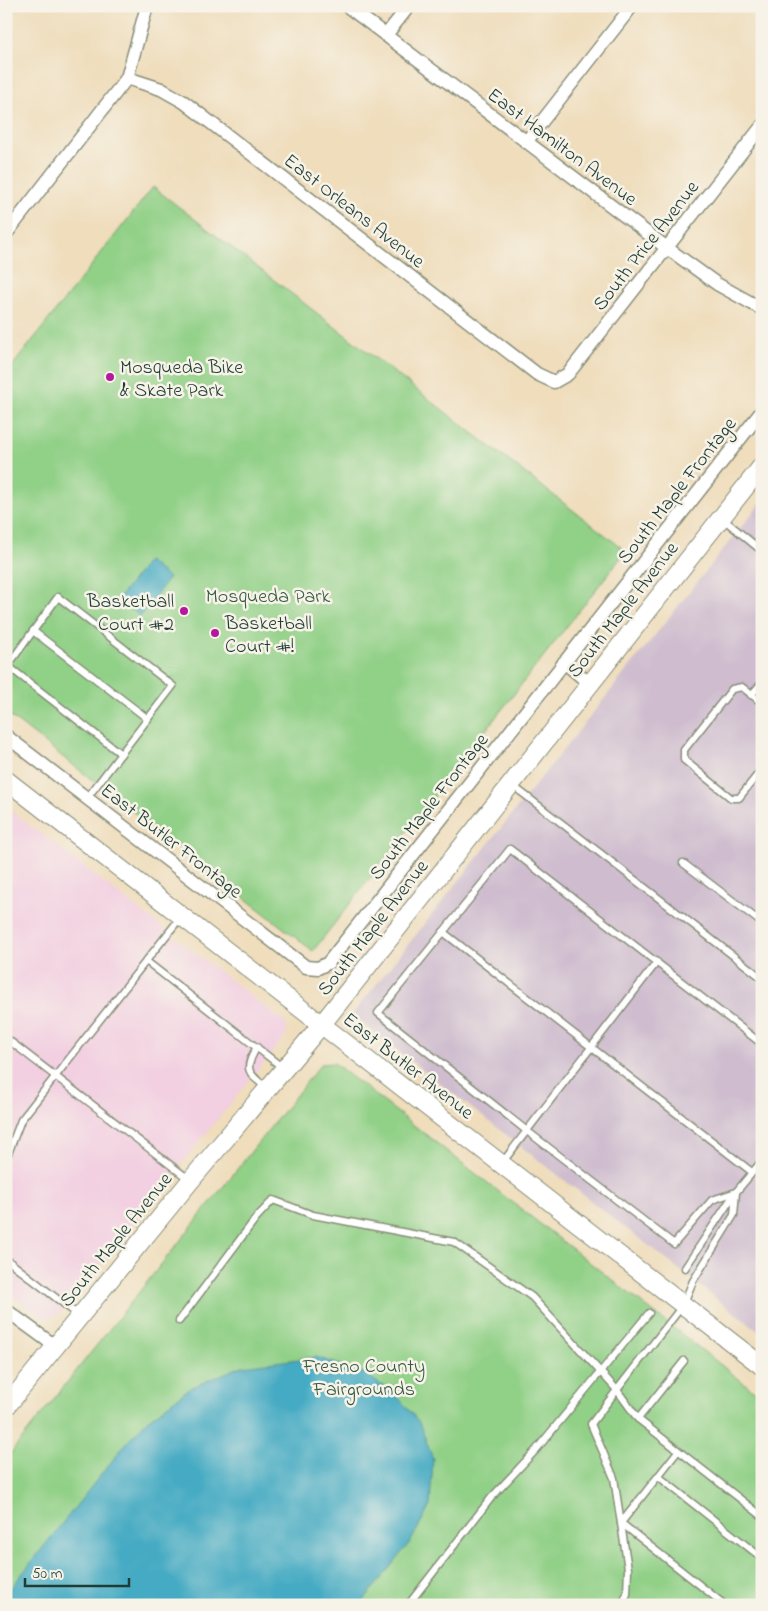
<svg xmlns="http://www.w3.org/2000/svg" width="768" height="1611" font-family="'Indie Flower',sans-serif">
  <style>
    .built { fill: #f2cfe1 }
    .industrial { fill: #cfbdcf }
    .green { fill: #91d087; stroke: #58865e }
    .water { fill: #44aac3; stroke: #32747c }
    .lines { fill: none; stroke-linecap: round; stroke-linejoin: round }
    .lane-casing { stroke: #878d78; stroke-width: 9 }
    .street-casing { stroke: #878d78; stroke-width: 15 }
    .secondary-casing { stroke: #878d78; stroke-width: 20 }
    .lane { stroke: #fff; stroke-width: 6 }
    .street { stroke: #fff; stroke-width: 12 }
    .secondary { stroke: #fff; stroke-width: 18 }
    .poi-dot { fill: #b5179e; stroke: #f7f3e8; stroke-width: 2 }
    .labels { text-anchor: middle; stroke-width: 5; stroke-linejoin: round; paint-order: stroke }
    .street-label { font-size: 20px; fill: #1f3d34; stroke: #f7f3e8 }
    .poi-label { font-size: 20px; fill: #1f3d34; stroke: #f7f3e8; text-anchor: start }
    .park-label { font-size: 20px; fill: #365a45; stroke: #f7f3e8 }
  </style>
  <rect width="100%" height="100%" fill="#f7f3e8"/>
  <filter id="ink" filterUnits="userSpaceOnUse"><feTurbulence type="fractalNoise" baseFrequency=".02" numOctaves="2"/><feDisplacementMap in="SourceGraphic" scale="10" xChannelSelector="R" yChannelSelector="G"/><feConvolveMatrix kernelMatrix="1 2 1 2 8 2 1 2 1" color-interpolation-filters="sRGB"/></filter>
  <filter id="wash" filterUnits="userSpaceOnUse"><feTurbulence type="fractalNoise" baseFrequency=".0096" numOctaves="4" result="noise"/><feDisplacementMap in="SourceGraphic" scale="20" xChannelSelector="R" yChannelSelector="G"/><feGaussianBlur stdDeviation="1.12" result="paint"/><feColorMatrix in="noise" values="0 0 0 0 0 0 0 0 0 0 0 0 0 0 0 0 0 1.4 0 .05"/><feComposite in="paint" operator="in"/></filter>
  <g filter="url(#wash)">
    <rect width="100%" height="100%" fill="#efddbc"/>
    <path class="built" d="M6,807L286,1023L287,1034L58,1315L43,1318L6,1290Z"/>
    <path class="industrial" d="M762,501V1334L356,1018L354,1014L355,1011Z"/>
    <g class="green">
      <path d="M153,187L626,551L313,951L6,713V374Z"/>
      <path d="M334,1063L762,1397V1605H6V1459L321,1064Z"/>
    </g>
    <g class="water">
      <path d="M148,561L169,578L140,616L118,599Z"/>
      <path d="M316,1357L364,1373L397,1396L419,1422L433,1459L430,1506L411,1541L360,1605H6V1594L123,1447L146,1421L190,1388L242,1366Z"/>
    </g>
  </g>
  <g filter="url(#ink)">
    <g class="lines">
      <defs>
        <g id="lane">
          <path d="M722,518L762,551"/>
          <path d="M33,631L148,719"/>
          <path d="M8,666L121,754"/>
          <path d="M6,668L58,597L173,686L87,798"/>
          <path d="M751,695L762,683"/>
          <path d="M762,703L742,687L732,689L684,750V760L731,798H739L762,769"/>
          <path d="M512,785L762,978"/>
          <path d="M683,863L762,923"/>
          <path d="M443,932L752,1172"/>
          <path d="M146,961L181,917"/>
          <path d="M6,1038L190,1180"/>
          <path d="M257,1047C243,1070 248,1073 267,1088"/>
          <path d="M6,1159L21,1120L146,961L283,1068"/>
          <path d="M502,1163L657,962"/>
          <path d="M736,1192L712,1200L674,1244L527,1131L378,1013L510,849L762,1044"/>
          <path d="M6,1259L78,1315"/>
          <path d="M685,1268L735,1193"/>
          <path d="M179,1321L256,1218L273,1200L313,1215L454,1242L532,1297L617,1390L683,1305L693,1281L734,1215L736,1192L762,1161"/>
          <path d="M638,1419L684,1361"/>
          <path d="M678,1451L621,1523L725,1605"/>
          <path d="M658,1476L762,1558"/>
          <path d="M408,1605L491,1498L536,1450L649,1313"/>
          <path d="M622,1605L627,1594L628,1569L614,1478L591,1424L617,1390L638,1419L762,1516"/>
        </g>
        <g id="street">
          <path d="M347,6L667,248L717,284L762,309"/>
          <path d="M386,35L409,6"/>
          <path d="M127,78L161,89L184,102L537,374L554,382L568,374L762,126"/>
          <path d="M526,142L632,6"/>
          <path d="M6,234L127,78L147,6"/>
          <path d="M564,662L590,684"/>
          <path d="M6,736L306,967L318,968L328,963L762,411"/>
          <path d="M6,1310L55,1346"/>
        </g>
        <g id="secondary">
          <path d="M6,780L762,1366"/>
          <path d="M6,1407L191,1180L322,1024L762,466"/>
        </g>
      </defs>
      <use href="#lane" class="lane-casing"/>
      <use href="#street" class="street-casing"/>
      <use href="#secondary" class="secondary-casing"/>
      <use href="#lane" class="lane"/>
      <use href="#street" class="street"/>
      <use href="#secondary" class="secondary"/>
    </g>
  </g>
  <g class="poi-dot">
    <circle cx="110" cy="377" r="5"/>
    <circle cx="184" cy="611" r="5"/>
    <circle cx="215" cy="633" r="5"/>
  </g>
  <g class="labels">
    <g class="street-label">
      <text transform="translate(563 146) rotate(37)" y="7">East Hamilton Avenue</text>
      <text transform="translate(355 210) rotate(38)" y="7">East Orleans Avenue</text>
      <text transform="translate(645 245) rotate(-52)" y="7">South Price Avenue</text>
      <text transform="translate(676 490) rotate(-52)" y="7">South Maple Frontage</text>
      <text transform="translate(622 609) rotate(-52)" y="7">South Maple Avenue</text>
      <text transform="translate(428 806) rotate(-52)" y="7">South Maple Frontage</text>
      <text transform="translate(172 840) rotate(38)" y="7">East Butler Frontage</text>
      <text transform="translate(372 927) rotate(-52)" y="7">South Maple Avenue</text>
      <text transform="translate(409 1065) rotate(38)" y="7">East Butler Avenue</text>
      <text transform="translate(115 1239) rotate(-51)" y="7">South Maple Avenue</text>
    </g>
    <g class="poi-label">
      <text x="120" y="373">Mosqueda Bike<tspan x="120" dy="23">&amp; Skate Park</tspan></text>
      <text x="174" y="607" text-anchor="end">Basketball<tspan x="174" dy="23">Court #2</tspan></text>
      <text x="225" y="629">Basketball<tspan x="225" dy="23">Court #!</tspan></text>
    </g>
    <g class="park-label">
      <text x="268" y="602">Mosqueda Park</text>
      <text x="364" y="1372">Fresno County<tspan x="364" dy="23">Fairgrounds</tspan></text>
    </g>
  </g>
  <rect width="768" height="1611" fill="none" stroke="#f7f3e8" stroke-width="25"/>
  <path d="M25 1578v8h104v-8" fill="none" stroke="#1f3d34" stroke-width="2.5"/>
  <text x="32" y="1578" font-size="15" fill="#1f3d34" stroke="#f7f3e8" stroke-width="4" paint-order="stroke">50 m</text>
</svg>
